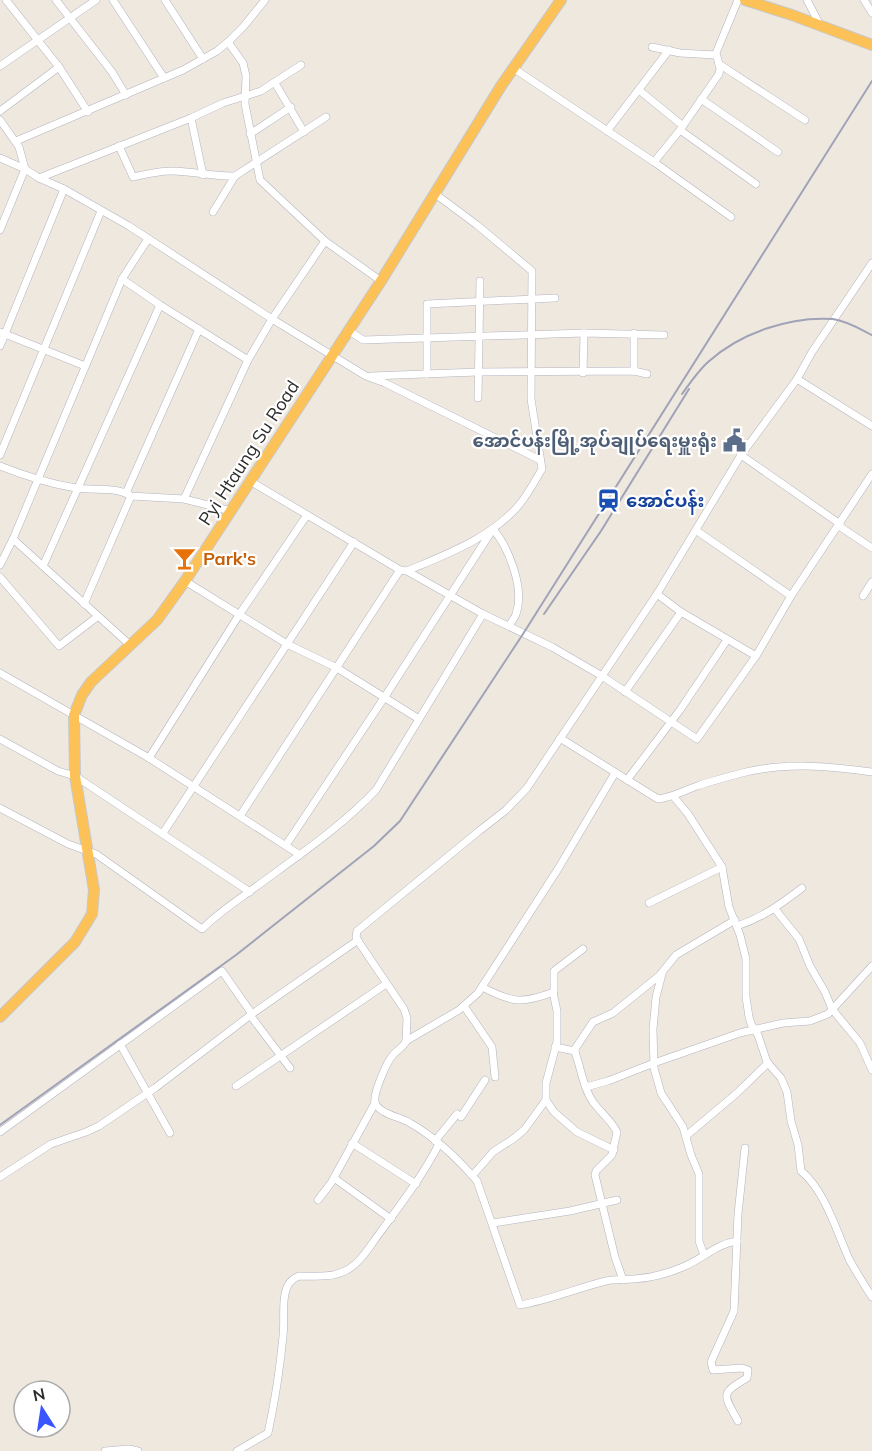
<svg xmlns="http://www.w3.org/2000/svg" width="872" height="1451" font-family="Mulish,'Noto Sans Myanmar',sans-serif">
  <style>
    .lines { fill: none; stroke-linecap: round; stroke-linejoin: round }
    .minor-casing { stroke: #b2b3c1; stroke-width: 8 }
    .trunk-casing { stroke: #c8c8c8; stroke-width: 12 }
    .minor { stroke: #fff; stroke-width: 7 }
    .trunk { stroke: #fdc257; stroke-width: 10 }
    .rail { stroke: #a0a2b8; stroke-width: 2 }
    .labels { text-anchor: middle; stroke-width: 4.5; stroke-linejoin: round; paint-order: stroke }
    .service-label { font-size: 18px; font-weight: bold; fill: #4e5e75; stroke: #fff; text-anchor: end }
    .street-label { font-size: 18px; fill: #2c2c2c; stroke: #fff }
    .transit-label { font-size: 18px; font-weight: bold; fill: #164399; stroke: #fff; text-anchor: start }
    .food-label { font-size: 18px; font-weight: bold; fill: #c56008; stroke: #fff; text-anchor: start }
  </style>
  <rect width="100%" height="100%" fill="#efe8de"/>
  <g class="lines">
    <defs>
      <g id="minor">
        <path d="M6,0L59,67L88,112"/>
        <path d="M56,0L112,72L126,95"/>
        <path d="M113,0L164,78"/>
        <path d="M165,0L203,59"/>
        <path d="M807,0L820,25"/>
        <path d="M864,0L872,13"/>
        <path d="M228,42L243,63L246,76L245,104L260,180L325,241L381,281"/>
        <path d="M652,47L680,53L716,55"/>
        <path d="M719,64L805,120"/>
        <path d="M0,66L96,0"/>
        <path d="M513,68L654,162"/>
        <path d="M275,83L304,132"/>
        <path d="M639,90L683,126"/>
        <path d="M701,99L778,152"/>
        <path d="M0,111L59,67"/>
        <path d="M191,118L203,175"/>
        <path d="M0,120L19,147L25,169L0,230"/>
        <path d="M680,130L756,184"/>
        <path d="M607,131L669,50"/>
        <path d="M250,134L291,107"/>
        <path d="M16,141L183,70L217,51L228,42L244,26L265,0"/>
        <path d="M119,146L133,177C146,174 159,171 172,171C193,171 214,177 235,176"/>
        <path d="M0,158L25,169L39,178L64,189L129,226L272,319L366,376L385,383L540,460"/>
        <path d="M39,178L191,118L223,103L261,91L301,65"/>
        <path d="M213,212L235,176L326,117"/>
        <path d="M731,217L654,162L680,130L719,74L720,68L716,53L738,0"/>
        <path d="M122,279L160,305L248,360"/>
        <path d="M348,330L363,340L584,333L664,335"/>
        <path d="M0,332L85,366"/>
        <path d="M0,346L64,189"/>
        <path d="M634,371V333"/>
        <path d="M583,373L584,333"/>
        <path d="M427,374V304L555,298"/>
        <path d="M371,376L478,372L634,371L647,374"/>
        <path d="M797,379L872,426"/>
        <path d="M478,398L480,281"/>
        <path d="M0,455L101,211"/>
        <path d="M741,455L840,524"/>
        <path d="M0,466C25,476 50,484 76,488C94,491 116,486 131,496L184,499L231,511"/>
        <path d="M250,481L400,570L407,571L483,614L552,647L602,676L697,739L756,656"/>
        <path d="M126,493L199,329"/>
        <path d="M184,499L248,360L272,319L325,241"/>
        <path d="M839,526L872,548"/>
        <path d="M697,531L791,596"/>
        <path d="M13,539L129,644"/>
        <path d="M0,565L13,539L122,279L148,239"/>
        <path d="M43,566L160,305"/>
        <path d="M407,571C447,554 491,538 519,505C528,494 535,481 542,469L531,399L532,271L477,225L434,193"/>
        <path d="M0,577L59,646L97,617"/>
        <path d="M185,581L287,644L337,668L419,719"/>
        <path d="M657,594L681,612L756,656L791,596L872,474"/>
        <path d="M863,596L872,582"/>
        <path d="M84,604L131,496"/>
        <path d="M0,673L149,758L300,855"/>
        <path d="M625,692L681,612"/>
        <path d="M560,738L658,799C673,797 683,791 697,786C712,781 727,777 742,773C785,762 829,766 872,772"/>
        <path d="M0,739L58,771L75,776L250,892"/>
        <path d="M149,758L239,615L307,515"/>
        <path d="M627,780L680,710L727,640"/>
        <path d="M674,797L688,814L722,867L729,907L740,935L746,959V997L749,1017L751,1024L758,1035L767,1062L781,1078L787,1092L791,1121L798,1145L801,1171C825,1190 837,1233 850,1261C857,1273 864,1285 872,1297"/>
        <path d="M0,808L68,844L96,854L202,929C218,913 235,902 253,889C295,858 340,828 376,790L483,614"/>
        <path d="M240,816L400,570"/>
        <path d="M163,833L354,542"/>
        <path d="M286,845L384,698L493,529C509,548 525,589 516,614C515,618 511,622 509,626"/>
        <path d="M649,903L722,867"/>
        <path d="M775,909L799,939L810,966L825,992L832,1009L860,1043L872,1070"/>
        <path d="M737,926C762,918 781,904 802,888"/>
        <path d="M662,974L656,997L653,1029L654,1068L661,1093L683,1127L691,1155L699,1174V1241L704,1255"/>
        <path d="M482,987C513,1003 521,1004 554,992V971L583,949"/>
        <path d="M553,992L557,1011V1042L546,1083V1100L554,1112L577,1132L614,1150"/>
        <path d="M464,1006L492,1047L495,1077"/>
        <path d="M250,1015L290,1068"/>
        <path d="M406,1041L459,1010L478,993L558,869L615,773"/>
        <path d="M120,1044L170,1133"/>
        <path d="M555,1047L575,1051"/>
        <path d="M236,1086L386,984"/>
        <path d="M586,1087L608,1081L654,1063L740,1033L783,1023L810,1021L828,1014L872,966"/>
        <path d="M0,1132L222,971L252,1014L358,940"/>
        <path d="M686,1136L737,1093L768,1063"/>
        <path d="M435,1141L457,1114L461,1117L485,1080"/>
        <path d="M352,1143L416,1184"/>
        <path d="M473,1175L493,1152L513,1139L524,1130L546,1100"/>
        <path d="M0,1177L51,1144L86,1132L99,1126L155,1088L252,1014"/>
        <path d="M334,1178L391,1219"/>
        <path d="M318,1200L331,1183L375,1103"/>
        <path d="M493,1223L570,1211L617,1200"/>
        <path d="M737,1241C716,1244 703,1259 683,1267C669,1273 649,1278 634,1279C624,1280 615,1279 606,1281C577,1288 550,1300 520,1305L477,1181C458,1159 435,1137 410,1123C401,1117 378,1114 375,1102C373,1094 387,1061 393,1055C397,1050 402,1048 406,1042L407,1018L404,1009L356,938L357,931L479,831L506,810L527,788L657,594L741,455L797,379L812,352L872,263"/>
        <path d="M623,1280L615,1257L595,1175L596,1171L612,1155L617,1132C611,1120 601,1113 593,1102C583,1088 581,1068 575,1052V1049L593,1022L613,1013L659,976L676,955L735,920"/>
        <path d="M738,1421C724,1395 719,1394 747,1378L748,1370L742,1368L713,1370L711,1362L734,1311L738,1214L745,1148"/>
        <path d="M105,1451L129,1449L138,1451"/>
        <path d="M237,1451L268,1433C275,1401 280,1368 283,1336C285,1320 281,1299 288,1285C291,1280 294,1278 299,1276C314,1276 331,1278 345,1271C360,1264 370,1246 379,1234C401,1204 422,1177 439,1144"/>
      </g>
      <g id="trunk">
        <path d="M745,0L792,15L872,45"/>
        <path d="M0,1017L75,942L92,914L94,890L75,776L74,715L82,695L91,682L157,620L185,581L381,281L501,86L561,0"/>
      </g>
    </defs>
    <use href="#minor" class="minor-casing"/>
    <use href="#trunk" class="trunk-casing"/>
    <use href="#minor" class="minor"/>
    <use href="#trunk" class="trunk"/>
    <g class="rail">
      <path d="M682,394C690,383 698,371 708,362C740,333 790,316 833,319C847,321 860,329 872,335"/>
      <path d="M544,614L601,531L689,389"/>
      <path d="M0,1125L236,955L374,846L400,821L523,634L872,81"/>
    </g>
  </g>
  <defs>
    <symbol id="civic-bare" viewBox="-9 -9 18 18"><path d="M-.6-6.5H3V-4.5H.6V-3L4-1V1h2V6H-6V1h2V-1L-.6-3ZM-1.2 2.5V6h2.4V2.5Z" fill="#5c6f8a" stroke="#fff" stroke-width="2.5" paint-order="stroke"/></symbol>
    <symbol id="station-bare" viewBox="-9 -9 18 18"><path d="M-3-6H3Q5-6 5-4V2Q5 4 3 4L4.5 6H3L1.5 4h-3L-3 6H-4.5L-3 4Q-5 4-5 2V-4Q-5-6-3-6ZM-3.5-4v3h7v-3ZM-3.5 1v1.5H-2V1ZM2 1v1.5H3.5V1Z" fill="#1a4fb4" stroke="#fff" stroke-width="2.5" paint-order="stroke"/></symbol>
    <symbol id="bar-bare" viewBox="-9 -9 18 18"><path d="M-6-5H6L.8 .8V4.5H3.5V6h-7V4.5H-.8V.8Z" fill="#e8710a" stroke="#fff" stroke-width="2.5" paint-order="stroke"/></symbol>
  </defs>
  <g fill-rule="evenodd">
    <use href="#civic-bare" x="718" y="424" width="33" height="33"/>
    <use href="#station-bare" x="592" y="484" width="33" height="33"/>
    <use href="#bar-bare" x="168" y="542" width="33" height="33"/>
  </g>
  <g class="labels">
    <g class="service-label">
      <text x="717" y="447">အောင်ပန်းမြို့အုပ်ချုပ်ရေးမှူးရုံး</text>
    </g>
    <g class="street-label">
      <text transform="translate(249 453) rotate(-57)" y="6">Pyi Htaung Su Road</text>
    </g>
    <g class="transit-label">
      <text x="626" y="507">အောင်ပန်း</text>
    </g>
    <g class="food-label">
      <text x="203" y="565">Park's</text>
    </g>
  </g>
  <g transform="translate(42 1409) rotate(348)"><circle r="28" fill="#ffffff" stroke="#ababab" stroke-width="1.5"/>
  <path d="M0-4.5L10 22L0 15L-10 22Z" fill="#3a55ff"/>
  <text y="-9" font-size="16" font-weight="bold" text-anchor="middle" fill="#2c2c2c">N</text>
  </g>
</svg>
